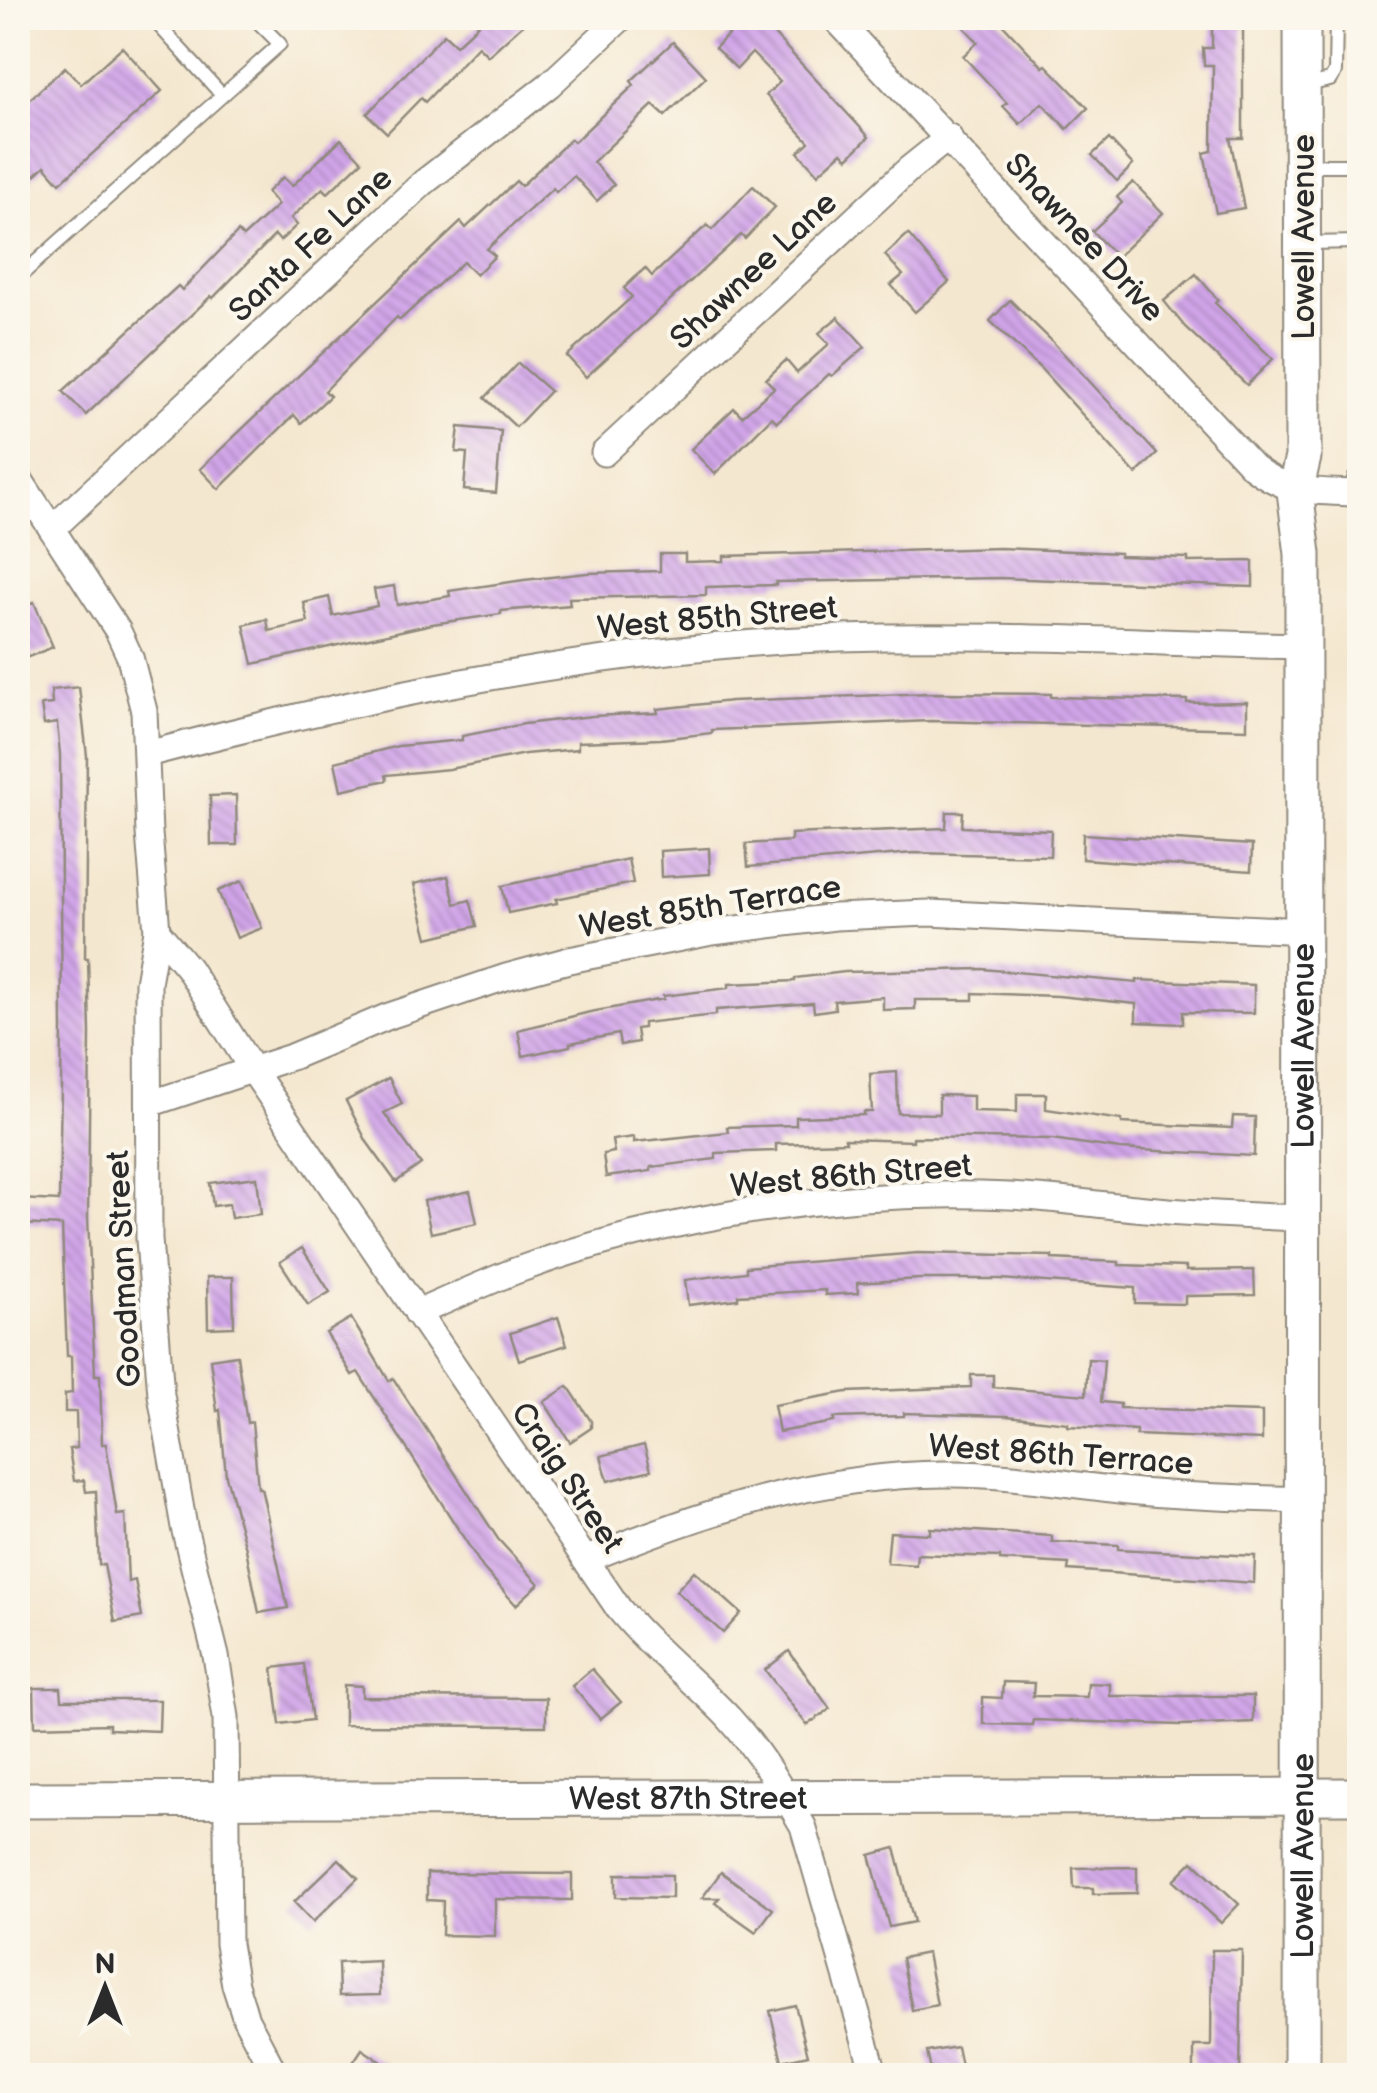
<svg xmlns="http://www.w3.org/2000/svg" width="1377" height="2093" font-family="'Balsamiq Sans',sans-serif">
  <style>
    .building { fill: url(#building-back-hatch) }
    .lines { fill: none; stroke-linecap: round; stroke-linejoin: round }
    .lane-casing { stroke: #90897d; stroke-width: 16 }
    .street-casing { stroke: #90897d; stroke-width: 29 }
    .secondary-casing { stroke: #90897d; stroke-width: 39 }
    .lane { stroke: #fff; stroke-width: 12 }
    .street { stroke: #fff; stroke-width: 25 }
    .secondary { stroke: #fff; stroke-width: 35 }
    .labels { text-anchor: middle; stroke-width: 8; stroke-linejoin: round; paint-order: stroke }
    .street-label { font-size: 32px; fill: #2b2b2b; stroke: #fbf7ec }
  </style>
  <defs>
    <pattern id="building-back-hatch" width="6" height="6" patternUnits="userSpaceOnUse" patternTransform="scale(2.5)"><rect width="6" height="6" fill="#d1a5e9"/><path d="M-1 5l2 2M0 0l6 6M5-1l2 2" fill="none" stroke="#aa87bd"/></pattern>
  </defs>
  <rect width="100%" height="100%" fill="#fbf7ec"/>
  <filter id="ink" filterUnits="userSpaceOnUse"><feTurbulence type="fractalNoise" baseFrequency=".01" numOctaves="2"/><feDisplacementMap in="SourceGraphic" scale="20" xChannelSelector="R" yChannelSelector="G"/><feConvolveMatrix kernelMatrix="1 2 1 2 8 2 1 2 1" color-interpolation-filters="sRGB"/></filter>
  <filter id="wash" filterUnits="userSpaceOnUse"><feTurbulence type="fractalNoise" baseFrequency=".0048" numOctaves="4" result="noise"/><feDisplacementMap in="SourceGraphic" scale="40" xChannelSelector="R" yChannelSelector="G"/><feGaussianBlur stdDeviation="2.25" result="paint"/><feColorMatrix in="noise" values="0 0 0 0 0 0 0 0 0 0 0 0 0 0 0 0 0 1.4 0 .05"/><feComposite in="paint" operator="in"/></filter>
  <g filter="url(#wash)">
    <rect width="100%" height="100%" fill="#f4e7cf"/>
    <g id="blocks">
      <g class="building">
        <path d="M485,18H530L488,56L478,46L425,102L421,98L387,133L367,114L444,34L456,45Z"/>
        <path d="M716,18H759L869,137L848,158L842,152L818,174L798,152L809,142L766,95L780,82L752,53L737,69L715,48L731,32Z"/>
        <path d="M955,18H997L1043,67L1046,65L1088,108L1067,129L1042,103L1020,124L1003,106L1007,103L963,56L978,42Z"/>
        <path d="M1212,18H1243V138H1230L1244,208L1216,213L1204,153L1212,151L1213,65H1204L1203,48H1212Z"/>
        <path d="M673,42L706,77L665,116L653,105L593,162L614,185L597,201L574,176L556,192L553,188L487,249L495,256L476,275L463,262L400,320L397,317L325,391L330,396L301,423L294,415L219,489L200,469L461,222L466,228L516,181L521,186L571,139L574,142L634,85L631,81Z"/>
        <path d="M122,47L162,91L60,183L45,166L18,191V110L65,67L81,84Z"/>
        <path d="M341,139L362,161L328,193L323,188L291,218L297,225L280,241L275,235L213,298L211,296L86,415L63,391L178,286L182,290L238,232L243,237L278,205L267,192L283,177L292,186Z"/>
        <path d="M1109,139L1133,165L1117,181L1092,155Z"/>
        <path d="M1133,182L1163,213L1117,257L1092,231L1122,203L1117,197Z"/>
        <path d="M753,186L775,207L745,239L741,235L586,377L567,356L632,297L624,288L645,268L652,276L707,225L712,230Z"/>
        <path d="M908,234L949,282L915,312L891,285L903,275L885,255Z"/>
        <path d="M1196,274L1218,300L1215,303L1273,359L1247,385L1185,327L1164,301Z"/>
        <path d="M1010,300L1050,339L1157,454L1136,474L1041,369L990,321Z"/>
        <path d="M838,317L865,347L832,376L829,374L777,422L772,417L715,474L691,449L734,408L742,416L774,388L766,379L786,360L797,373L829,344L819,333Z"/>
        <path d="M518,363L550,391L516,427L485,398Z"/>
        <path d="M459,427L501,431L496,493L464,490L467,453L456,452Z"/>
        <path d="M1000,548L1120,553V556L1188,558V562L1253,561V587L999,578L776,582V585L706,587V595L569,598L570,605L501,611V614L432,624L253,664L244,625L267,619L269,631L308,622L304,603L329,597L333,616L377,606L374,589L394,586L397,605L450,596L449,591L524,580L587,573L660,571V554H685V562L724,561V556Z"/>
        <path d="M34,602L53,647L28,657L18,631V609Z"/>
        <path d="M79,687L87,756L85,958H88L90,1032L88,1218L95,1375H100L102,1444H106L117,1515L125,1514L128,1582L135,1580L142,1617L115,1622L104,1565H99L96,1491L86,1492L84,1480L74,1481L69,1449L77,1448L76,1412H65V1394L72,1393L71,1356H67L62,1226L20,1224V1199L59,1201L62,1029L60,754L57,723L44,725L41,705L52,704L51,690Z"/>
        <path d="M931,693L1051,694V697L1187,700V703L1247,702V729L931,721L712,730V733L661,739L578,742V749L525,754L449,769L386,775L387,780L341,790L335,762L398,746L462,740V736L524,724L592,716L658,713L657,709L731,701Z"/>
        <path d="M236,795L237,845H211L210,796Z"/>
        <path d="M947,812H963L962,827L1051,830L1050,856L913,853L748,867L746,844L791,841V834L946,828Z"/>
        <path d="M1083,834L1252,845L1251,871L1082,859Z"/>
        <path d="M709,848L710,874L661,877L660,851Z"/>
        <path d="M628,859L633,883L556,899L557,903L508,913L502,886Z"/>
        <path d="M448,876L455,904L470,900L477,926L428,938L414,884Z"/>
        <path d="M242,881L262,928L237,938L218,891Z"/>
        <path d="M983,969L1137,983V980L1254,985V1013L1183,1012V1024L1136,1022V1004L1058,996L973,993V1000H915V1009L883,1010V997L834,1001L835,1009L814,1012L813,1003L716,1010V1015L643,1023V1028L636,1029L638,1042L620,1045L618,1034L570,1043V1046L523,1056L518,1030L590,1012L664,999L663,996L729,988V984L795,981V978L845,972Z"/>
        <path d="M897,1072L898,1113L939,1114V1095L973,1096V1111L1017,1112V1094H1046V1109L1122,1120V1123L1232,1128L1233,1116L1255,1117L1254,1156L1120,1149L1052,1139L913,1137V1141L845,1139L846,1142L776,1144V1151L716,1153V1159L651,1167V1171L606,1177L603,1154L614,1152L612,1140L634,1137V1142L728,1132L727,1127L796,1125V1117L864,1115V1112H872L870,1074Z"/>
        <path d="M389,1078L402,1104L384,1113L421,1164L396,1182L367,1142L346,1101Z"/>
        <path d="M257,1177L261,1214L231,1218L229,1204L213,1206L210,1183Z"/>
        <path d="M470,1191L477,1223L431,1233L424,1201Z"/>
        <path d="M302,1248L330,1292L308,1305L280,1262Z"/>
        <path d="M918,1253L1052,1256V1259L1119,1262V1265L1186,1267V1271L1254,1270L1255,1295L1185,1296V1304L1135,1303V1288L1000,1279H919L857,1283L858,1293L825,1295V1290L738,1295V1299L688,1305L685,1280L746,1272V1267Z"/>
        <path d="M207,1277H233L234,1327L208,1328Z"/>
        <path d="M558,1317L567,1345L519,1360L510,1333Z"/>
        <path d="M351,1318L389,1381L393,1378L498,1539L539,1584L516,1605L483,1568L358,1372L352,1375L326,1333Z"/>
        <path d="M237,1355L247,1423L252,1422L258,1488H261L288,1608L259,1613L246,1549L226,1476L220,1410L217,1411L210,1359Z"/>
        <path d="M1088,1359L1104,1360L1101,1402L1120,1404V1408L1262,1412V1440L1136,1435V1430L1068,1426V1423L1007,1416L904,1413V1416L834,1418V1422L779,1432L774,1405L847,1392L971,1387V1375H993V1387L1086,1395Z"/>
        <path d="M568,1386L591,1421V1428L570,1442L544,1402Z"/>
        <path d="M644,1445L651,1470L608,1481L601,1456Z"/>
        <path d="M930,1528L1052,1536V1542L1118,1545V1549L1255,1556L1254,1583L1068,1570L1069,1564L1000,1560V1557L917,1554L916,1565L887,1563L890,1532L930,1534Z"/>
        <path d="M694,1571L741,1613L723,1633L676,1591Z"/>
        <path d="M789,1651L830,1709L807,1725L765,1670Z"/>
        <path d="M304,1664L312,1720L280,1724L273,1668Z"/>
        <path d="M592,1669L621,1702L600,1719L572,1686Z"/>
        <path d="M1003,1682L1034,1683L1033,1696L1087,1697L1088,1683L1110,1684V1696H1253V1722L1182,1725L1033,1720L1032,1725L983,1724V1697L1002,1698Z"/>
        <path d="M344,1685L362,1686V1697L546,1698V1726L344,1725Z"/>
        <path d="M34,1688H61L62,1700H160L159,1731L109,1729V1724L35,1726Z"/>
        <path d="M895,1848L914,1922L889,1927L870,1855Z"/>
        <path d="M339,1859L358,1878L313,1922L294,1902Z"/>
        <path d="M1193,1861L1239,1904L1221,1923L1174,1880Z"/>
        <path d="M1137,1867V1893L1093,1894V1888H1074L1073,1868Z"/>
        <path d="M721,1872L773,1909L756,1932L715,1903L719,1898H702Z"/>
        <path d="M427,1873L572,1874V1900L495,1899V1936L442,1935L443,1901L427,1900Z"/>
        <path d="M616,1874L672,1875V1898L616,1897Z"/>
        <path d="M1212,1950H1242L1240,2076L1194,2074V2046H1211Z"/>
        <path d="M927,1953L937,2005L912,2010L902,1958Z"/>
        <path d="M379,1961L380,1995L339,1996L338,1963Z"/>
        <path d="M795,2005L808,2055L782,2061L770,2011Z"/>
        <path d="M957,2047L963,2076H932L927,2052Z"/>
        <path d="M362,2049L402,2076H344Z"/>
      </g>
    </g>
  </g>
  <g filter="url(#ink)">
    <use href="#blocks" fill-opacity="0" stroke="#90897d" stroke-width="2.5"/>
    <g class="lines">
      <defs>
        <g id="lane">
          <path d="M152,18L222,95"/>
          <path d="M1307,85L1330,80L1335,72L1336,18"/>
          <path d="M1305,165H1360"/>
          <path d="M1307,243L1360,242"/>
          <path d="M18,278L280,44L254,18"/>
          <path d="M1348,492L1360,466"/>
        </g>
        <g id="street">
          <path d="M835,18L1253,467C1289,495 1316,491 1360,493"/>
          <path d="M604,453L909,169L949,137"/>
          <path d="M18,477L118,631L130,657L144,711L149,833L157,931L148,983L149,1239L161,1395L184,1527L216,1656L226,1717L228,1944L235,1985L246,2019L276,2076"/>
          <path d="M52,529L423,183L549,85L621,18"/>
          <path d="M147,754C377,694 603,647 841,638C995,633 1149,643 1303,646"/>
          <path d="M157,931L188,968L252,1069L619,1609C652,1649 693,1680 729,1718C758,1750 781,1788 803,1826L875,2076"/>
          <path d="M149,1104L291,1057L389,1016L506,977L569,960L712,932L835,917L929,913L1304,931"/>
          <path d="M417,1313C449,1299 482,1284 515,1271C669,1214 844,1189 1009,1196C1054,1198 1099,1205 1145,1209C1198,1214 1251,1216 1304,1218"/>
          <path d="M585,1560C705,1511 816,1475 946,1474C1008,1473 1068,1485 1129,1491C1187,1497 1246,1498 1304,1500"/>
        </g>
        <g id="secondary">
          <path id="s1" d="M18,1800L1360,1796"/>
          <path id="s2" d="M1302,2076L1303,554L1295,491L1303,457L1302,18"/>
        </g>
      </defs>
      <use href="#lane" class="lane-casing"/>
      <use href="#street" class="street-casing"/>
      <use href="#secondary" class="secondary-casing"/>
      <use href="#lane" class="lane"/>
      <use href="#street" class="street"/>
      <use href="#secondary" class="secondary"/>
    </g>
  </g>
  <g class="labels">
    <g class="street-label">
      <text transform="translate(1085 237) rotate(47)" y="11">Shawnee Drive</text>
      <text transform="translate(1303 237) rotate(-90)" y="11">Lowell Avenue</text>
      <text transform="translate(310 244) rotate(-43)" y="11">Santa Fe Lane</text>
      <text transform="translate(753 270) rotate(-43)" y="11">Shawnee Lane</text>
      <text transform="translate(717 617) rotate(-5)" y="11">West 85th Street</text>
      <text transform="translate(710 906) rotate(-9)" y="11">West 85th Terrace</text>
      <text dy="11" stroke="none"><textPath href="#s2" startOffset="1030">Lowell Avenue</textPath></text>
      <text transform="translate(851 1175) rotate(-5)" y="11">West 86th Street</text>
      <text transform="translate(123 1269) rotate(-93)" y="11">Goodman Street</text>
      <text transform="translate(1061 1454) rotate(4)" y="11">West 86th Terrace</text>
      <text transform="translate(568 1477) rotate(56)" y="11">Craig Street</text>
      <text dy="11" stroke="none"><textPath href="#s1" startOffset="670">West 87th Street</textPath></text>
      <text dy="11" stroke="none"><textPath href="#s2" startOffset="220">Lowell Avenue</textPath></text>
    </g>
  </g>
  <rect width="1377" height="2093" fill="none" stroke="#fbf7ec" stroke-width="60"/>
  <g transform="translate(105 1988)" stroke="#fbf7ec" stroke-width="8" paint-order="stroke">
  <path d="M0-8L18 38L0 25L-18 38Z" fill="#2b2b2b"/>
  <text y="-15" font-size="28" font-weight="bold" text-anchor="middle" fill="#2b2b2b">N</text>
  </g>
</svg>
